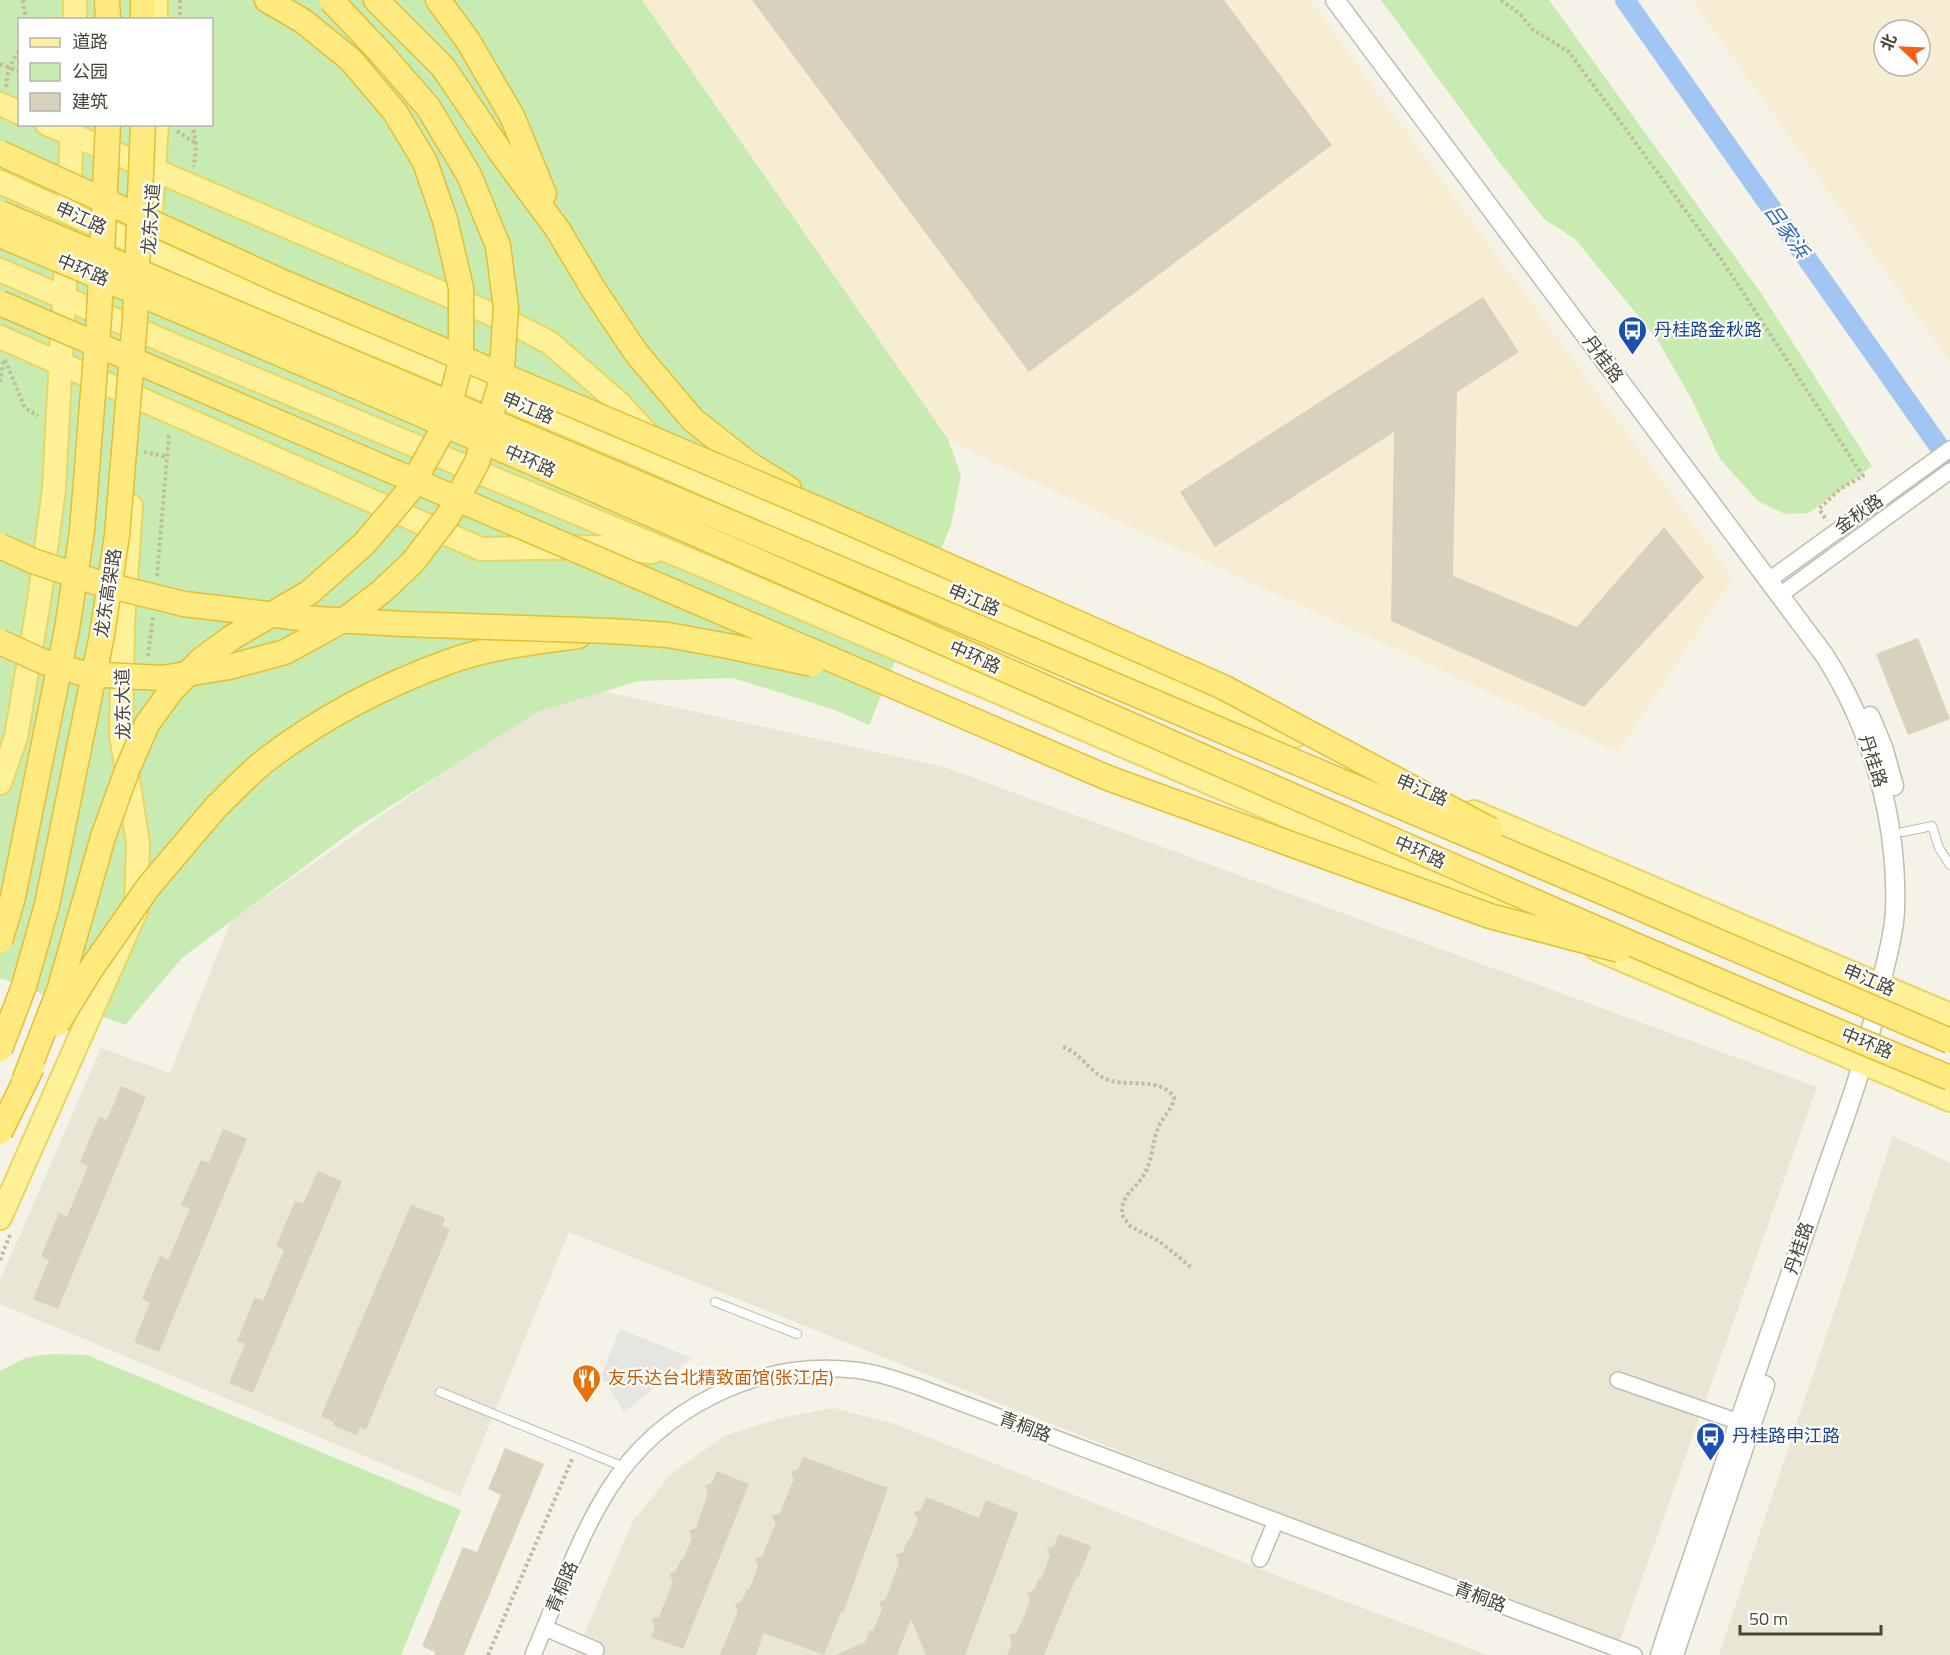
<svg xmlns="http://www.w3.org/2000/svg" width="1950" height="1655" font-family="'Titillium Web','Noto Sans SC',sans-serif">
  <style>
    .residential { fill: #e9e6d6 }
    .commercial { fill: #f7edd3; fill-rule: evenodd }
    .green { fill: #c7ebb0; fill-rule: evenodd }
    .parking { fill: #e6e5e0 }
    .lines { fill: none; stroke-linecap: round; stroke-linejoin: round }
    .canal { stroke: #a2c6f4; stroke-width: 20 }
    .building { fill: #d7d1bd }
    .service-casing { stroke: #c1bdaa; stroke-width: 10 }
    .minor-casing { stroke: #c1bdaa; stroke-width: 18 }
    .tertiary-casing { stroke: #c1bdaa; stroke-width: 21 }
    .primary-casing { stroke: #e9d562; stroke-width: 26 }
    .trunk-casing { stroke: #e4be33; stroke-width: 27 }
    .path { stroke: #c3bb9b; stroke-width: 4; stroke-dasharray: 3 3; stroke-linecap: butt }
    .service { stroke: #fff; stroke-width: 8 }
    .minor { stroke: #fff; stroke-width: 15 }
    .tertiary { stroke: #fff; stroke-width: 18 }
    .primary { stroke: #fff197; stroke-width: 22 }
    .trunk { stroke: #ffea80; stroke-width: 24 }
    .trunk-bridge-casing { stroke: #e4be33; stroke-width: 27; stroke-linecap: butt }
    .trunk-bridge { stroke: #ffea80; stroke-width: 24 }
    .labels { text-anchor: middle; stroke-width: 4.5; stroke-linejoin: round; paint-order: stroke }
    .street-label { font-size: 18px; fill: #494436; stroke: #fff }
    .transit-label { font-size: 18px; fill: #164399; stroke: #fff; text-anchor: start }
    .food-label { font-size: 18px; fill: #c56008; stroke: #fff; text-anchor: start }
    .water-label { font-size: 20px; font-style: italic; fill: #2a67ba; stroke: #fff }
  </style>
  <rect width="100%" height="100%" fill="#f5f3e8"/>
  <g class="residential">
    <path d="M570,684L944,767L1817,1087L1617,1649L569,1232L460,1496L0,1304V1281L101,1048L170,1073L231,921Z"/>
    <path d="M1893,1136L1950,1163V1655H1719Z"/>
    <path d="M834,1408L895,1424L1291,1581L1488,1655H575L633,1521L672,1473L724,1436L781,1418Z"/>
  </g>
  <g class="commercial">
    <path d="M642,0H1310L1733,578L1618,752L1066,497L948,439Z"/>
    <path d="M1692,0H1950V362ZM1884,30H1920V66H1884Z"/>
  </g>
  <g class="green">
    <path d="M0,0H642L948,439L961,476L951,525L869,725L835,710L733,678L639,681L537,712L355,829L183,957L125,1025L0,978ZM20,20H212V124H20Z"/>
    <path d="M1381,0H1549L1761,293L1872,466L1809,513L1785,514L1758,501L1720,459L1692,400L1657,339L1575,239L1544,219L1500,163Z"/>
    <path d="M50,1354L87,1355L461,1510L401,1655H0V1371L25,1358Z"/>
  </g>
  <path class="parking" d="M620,1329L692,1358L624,1412L601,1376Z"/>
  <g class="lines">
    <path class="canal" d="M1625,0L1950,462"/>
  </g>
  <g class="building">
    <path d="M752,0H1224L1332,145L1029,372Z"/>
    <path d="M1483,297L1519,352L1457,392L1453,576L1577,627L1664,527L1704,577L1584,707L1391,621L1394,432L1215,547L1180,492Z"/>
    <path d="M1918,638L1950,719L1908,735L1876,654Z"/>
    <path d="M121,1086L146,1097L58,1309L33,1299L49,1260L41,1256L59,1213L67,1217L88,1166L80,1162L99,1117L107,1120Z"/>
    <path d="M223,1129L247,1139L159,1352L134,1342L150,1303L142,1299L160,1256L168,1260L190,1209L181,1205L201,1160L209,1163Z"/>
    <path d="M318,1171L342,1181L253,1393L229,1383L245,1344L237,1341L255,1297L263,1301L284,1250L276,1246L295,1201L303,1204Z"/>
    <path d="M411,1205L445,1218L442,1226L450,1229L366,1430L360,1427L356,1435L333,1425L334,1422L321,1416Z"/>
    <path d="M505,1448L544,1464L464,1655H434L435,1652L422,1646L463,1547L477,1552L501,1495L488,1489Z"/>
    <path d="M803,1457L888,1488L843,1613L841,1612L824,1655L764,1633L756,1655H720L738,1611L735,1604L742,1601L747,1589L749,1590L758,1566L755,1559L762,1556L776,1523L772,1516L780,1513L794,1479L791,1472L798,1469Z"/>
    <path d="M717,1471L749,1484L683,1649L651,1637L655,1627L652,1619L659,1617L673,1581L669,1574L676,1571L681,1559L683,1560L692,1538L689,1531L696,1528L708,1493L705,1486L712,1483Z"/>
    <path d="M926,1497L979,1518L986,1500L1018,1513L965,1655H926L911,1619L897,1655H836L865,1642L870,1630L873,1631L882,1609L879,1602L886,1599L899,1563L896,1555L903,1552L908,1540L909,1541L918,1520L914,1512L921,1510Z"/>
    <path d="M1059,1534L1091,1546L1078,1578H1076L1044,1655H1007L1012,1643L1009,1635L1016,1633L1022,1621L1030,1600L1027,1593L1034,1590L1039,1578L1041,1579L1050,1556L1047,1548L1054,1546Z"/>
  </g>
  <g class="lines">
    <defs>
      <g id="service">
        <path d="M1903,832L1932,826L1939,848L1950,865"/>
        <path d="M715,1302L797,1334"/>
        <path d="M440,1392L624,1467"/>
      </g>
      <g id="minor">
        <path d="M1769,580L1950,449"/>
        <path d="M1780,595L1950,471"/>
        <path d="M1618,1380L1739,1422"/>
        <path d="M1260,1559L1276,1521"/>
        <path d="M545,1628L596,1650"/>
        <path d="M533,1655C556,1602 578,1537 609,1489C660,1408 758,1359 854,1370C875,1372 895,1379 916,1386L1634,1655"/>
      </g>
      <g id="tertiary">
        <path d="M1335,0L1825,656C1873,732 1898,821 1895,911C1894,934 1887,957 1882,979C1876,1006 1871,1034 1863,1061C1852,1100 1837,1138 1824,1176C1770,1336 1712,1494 1660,1655"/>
        <path d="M1870,716L1883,747L1894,786"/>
        <path d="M1674,1655L1765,1385"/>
      </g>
      <g id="primary">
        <path d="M156,0V20"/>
        <path d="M75,20V0"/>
        <path d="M0,104L20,113"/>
        <path d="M47,124L510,322L550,343L618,402L653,440"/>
        <path d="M0,182L187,266L641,456L731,496L1295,736"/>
        <path d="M69,201L72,124"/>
        <path d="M150,228L157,124"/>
        <path d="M0,270L178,347L716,571L1520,916"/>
        <path d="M0,337L481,549L606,547L653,552"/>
        <path d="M0,783L16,737L39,601L54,489L67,246"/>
        <path d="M1474,812L1950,1015"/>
        <path d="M1597,949L1950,1100"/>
        <path d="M0,1218L136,911L138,843L121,735L123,624L131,506"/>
      </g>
      <g id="trunk">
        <path d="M107,0L108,20"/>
        <path d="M143,0V20"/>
        <path d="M267,0L303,21L350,59L395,112L425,162L445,220"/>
        <path d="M376,0L443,67L502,154L558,230L594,290L637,354L693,420L749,464L789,489"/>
        <path d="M438,0L468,41L512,116L544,194"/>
        <path d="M216,807C234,790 251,771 270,757C323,717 385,685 448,662C489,647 535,642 578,636"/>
      </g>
    </defs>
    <use href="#service" class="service-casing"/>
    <use href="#minor" class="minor-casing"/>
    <use href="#tertiary" class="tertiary-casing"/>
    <use href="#primary" class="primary-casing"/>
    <use href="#trunk" class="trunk-casing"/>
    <g class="path">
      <path d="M23,0L26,20"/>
      <path d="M180,0V20"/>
      <path d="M1501,0L1520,14L1532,29L1569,52L1721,259L1863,476L1840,489L1819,509L1827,521"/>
      <path d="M0,64L20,72"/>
      <path d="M6,87L9,67L20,49"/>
      <path d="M192,124L196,144L194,167"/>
      <path d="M177,131L195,143"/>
      <path d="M5,360L25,408L38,416"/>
      <path d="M0,382L4,358"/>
      <path d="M144,452L167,457"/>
      <path d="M157,576L169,434"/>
      <path d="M148,656L153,616"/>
      <path d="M1063,1047C1085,1055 1089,1075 1112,1081C1132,1086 1160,1078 1174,1097C1174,1107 1163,1117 1159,1126C1152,1141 1153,1157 1146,1171C1137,1190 1121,1192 1122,1215L1130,1226L1159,1241L1191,1267"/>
      <path d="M0,1260L10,1235"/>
      <path d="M488,1655L573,1457"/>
    </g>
    <use href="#service" class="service"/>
    <use href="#minor" class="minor"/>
    <use href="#tertiary" class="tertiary"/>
    <use href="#primary" class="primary"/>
    <use href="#trunk" class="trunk"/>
    <defs>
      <g id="trunk-bridge">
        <path d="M0,153L278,280L832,515L1223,687L1491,830"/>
        <path d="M0,213L1612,896L1950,1041"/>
        <path d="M0,235C410,407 817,587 1224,766C1465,871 1706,978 1950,1078"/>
        <path d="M0,303L1108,778L1490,916L1619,950"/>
        <path d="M0,546L33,561L99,583L184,604L300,618L403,624L610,631L668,635L728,646L812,664"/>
        <path d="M0,642L44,662L85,674L162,678L229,667L285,652L347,618L381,592L413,562L448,516L477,462L501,382L506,308L498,246L469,175L428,107L381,53L331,0"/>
        <path d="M0,941L13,897L67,629L82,531L99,318L108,124"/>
        <path d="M57,1024L91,969L149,886L216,807"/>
        <path d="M0,1049L24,986L47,905L102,635L117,535L135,320L143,124"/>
        <path d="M24,1081L60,988L103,837L128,768L147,724L171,691L200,661L231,638L310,592L365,543L408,492L444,427L461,361V288L445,220"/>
        <path d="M0,1132L32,1067"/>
      </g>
    </defs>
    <use href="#trunk-bridge" class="trunk-bridge-casing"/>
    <use href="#trunk-bridge" class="trunk-bridge"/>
  </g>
  <defs>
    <symbol id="bus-pin" viewBox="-11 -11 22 30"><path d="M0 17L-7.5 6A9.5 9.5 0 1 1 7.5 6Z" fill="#1a4fb4" stroke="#fff"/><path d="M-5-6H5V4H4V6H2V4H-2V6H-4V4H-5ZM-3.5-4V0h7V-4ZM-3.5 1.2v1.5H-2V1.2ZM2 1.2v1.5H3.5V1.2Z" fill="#fff"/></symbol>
    <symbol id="restaurant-pin" viewBox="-11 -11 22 30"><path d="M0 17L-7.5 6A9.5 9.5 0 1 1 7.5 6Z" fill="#e8710a" stroke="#fff"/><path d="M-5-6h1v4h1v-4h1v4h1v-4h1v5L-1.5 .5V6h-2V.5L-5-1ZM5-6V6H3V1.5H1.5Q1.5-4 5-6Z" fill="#fff"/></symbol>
  </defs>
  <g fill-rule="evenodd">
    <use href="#bus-pin" x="1616" y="314" width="33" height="45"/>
    <use href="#restaurant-pin" x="570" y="1362" width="33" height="45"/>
    <use href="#bus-pin" x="1694" y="1420" width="33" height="45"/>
  </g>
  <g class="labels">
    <g class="street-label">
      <text transform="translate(81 218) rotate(24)" y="6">申江路</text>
      <text transform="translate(151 219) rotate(-86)" y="6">龙东大道</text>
      <text transform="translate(83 270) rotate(23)" y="6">中环路</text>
      <text transform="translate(1603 359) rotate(53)" y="6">丹桂路</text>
      <text transform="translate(528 408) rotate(23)" y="6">申江路</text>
      <text transform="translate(530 461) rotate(24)" y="6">中环路</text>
      <text transform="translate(1859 514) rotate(-35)" y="6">金秋路</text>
      <text transform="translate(108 593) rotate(-81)" y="6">龙东高架路</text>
      <text transform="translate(974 600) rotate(23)" y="6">申江路</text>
      <text transform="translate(975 657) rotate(24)" y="6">中环路</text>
      <text transform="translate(123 704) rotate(-91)" y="6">龙东大道</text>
      <text transform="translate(1873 761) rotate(72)" y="6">丹桂路</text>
      <text transform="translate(1422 790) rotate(23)" y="6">申江路</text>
      <text transform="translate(1420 852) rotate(24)" y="6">中环路</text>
      <text transform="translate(1869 980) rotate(23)" y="6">申江路</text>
      <text transform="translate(1867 1043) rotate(22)" y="6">中环路</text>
      <text transform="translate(1799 1248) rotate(-71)" y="6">丹桂路</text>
      <text transform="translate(1025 1427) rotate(21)" y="6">青桐路</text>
      <text transform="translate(562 1587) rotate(-67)" y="6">青桐路</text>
      <text transform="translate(1480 1597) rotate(21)" y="6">青桐路</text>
    </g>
    <g class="transit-label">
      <text x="1654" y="336">丹桂路金秋路</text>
      <text x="1732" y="1442">丹桂路申江路</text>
    </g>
    <g class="food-label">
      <text x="608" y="1384">友乐达台北精致面馆(张江店)</text>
    </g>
    <g class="water-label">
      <text transform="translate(1787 231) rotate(55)" y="7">吕家浜</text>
    </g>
  </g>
  <rect x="18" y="18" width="195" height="108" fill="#ffffff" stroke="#b6b4af" stroke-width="1.5"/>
  <rect x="30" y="38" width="30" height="9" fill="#fff197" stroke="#b6b4af" stroke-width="1.5"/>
  <text x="72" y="48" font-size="18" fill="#494436">道路</text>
  <rect x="30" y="63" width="30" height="18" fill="#c7ebb0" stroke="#b6b4af" stroke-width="1.5"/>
  <text x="72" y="78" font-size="18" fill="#494436">公园</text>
  <rect x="30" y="93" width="30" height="18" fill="#d7d1bd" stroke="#b6b4af" stroke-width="1.5"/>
  <text x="72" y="108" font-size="18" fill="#494436">建筑</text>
  <g transform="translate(1902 48) rotate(293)"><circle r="28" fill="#ffffff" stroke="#b6b4af" stroke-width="1.5"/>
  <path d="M0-4.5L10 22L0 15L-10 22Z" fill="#ff5c15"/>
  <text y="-9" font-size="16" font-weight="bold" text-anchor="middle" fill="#494436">北</text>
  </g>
  <path d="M1740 1625v9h141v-9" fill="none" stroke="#494436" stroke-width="3"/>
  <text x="1749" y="1625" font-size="18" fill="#494436" stroke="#ffffff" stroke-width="4.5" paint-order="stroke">50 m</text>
</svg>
